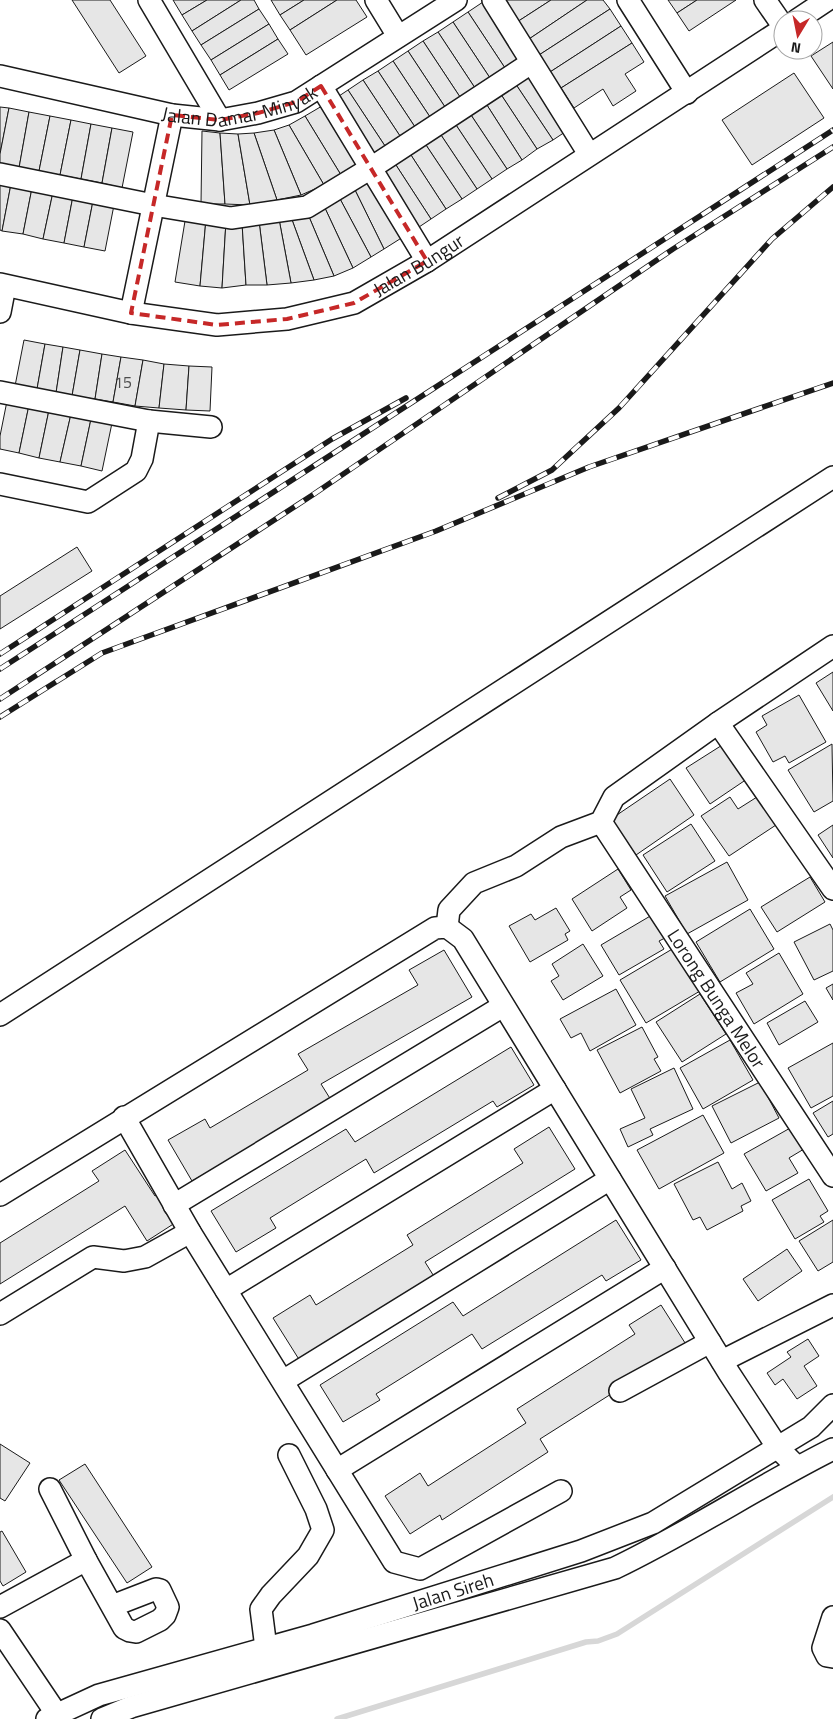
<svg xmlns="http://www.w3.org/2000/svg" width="833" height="1719" font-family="'Titillium Web',sans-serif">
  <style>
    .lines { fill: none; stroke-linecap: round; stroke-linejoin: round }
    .stream { stroke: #d7d7d7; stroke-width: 5.5 }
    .building { fill: #e6e6e6; stroke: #1a1a1a }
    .minor-casing { stroke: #1a1a1a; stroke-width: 24 }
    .minor { stroke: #fff; stroke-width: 21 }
    .rail-casing { stroke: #1a1a1a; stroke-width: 5.5 }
    .rail { stroke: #fff; stroke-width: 4; stroke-dasharray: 11; stroke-linecap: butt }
    .marked { fill: none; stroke: #c62828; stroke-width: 4; stroke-dasharray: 10 6; stroke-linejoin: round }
    .labels { text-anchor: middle; stroke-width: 4; stroke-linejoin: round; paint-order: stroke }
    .number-label { font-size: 16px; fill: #4d4d4d }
    .street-label { font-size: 19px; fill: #1a1a1a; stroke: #fff }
  </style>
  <rect width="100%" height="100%" fill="#fff"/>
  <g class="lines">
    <path class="stream" d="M337,1719L586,1642L598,1641L617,1634L833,1497"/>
  </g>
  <g class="building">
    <path d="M72,0H110L146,56L119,73Z"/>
    <path d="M173,0H207L182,15Z"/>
    <path d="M207,0H241L192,31L182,15Z"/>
    <path d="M241,0H254L259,9L201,45L192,31Z"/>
    <path d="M271,0H304L280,15Z"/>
    <path d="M304,0H337L290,30L280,15Z"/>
    <path d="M337,0H356L367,17L306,55L290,30Z"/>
    <path d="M503,0H551L517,22Z"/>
    <path d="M551,0H587L529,39L517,22Z"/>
    <path d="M587,0H603L610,9L539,55L529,39Z"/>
    <path d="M668,0H697L677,13Z"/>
    <path d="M697,0H736L689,31L677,13Z"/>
    <path d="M483,2L522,61L507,71L468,12Z"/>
    <path d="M259,9L269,24L211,60L201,45Z"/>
    <path d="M610,9L621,26L550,72L539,55Z"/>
    <path d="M468,12L507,71L492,81L453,22Z"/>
    <path d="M453,22L492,81L477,91L438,32Z"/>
    <path d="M269,24L278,39L220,75L211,60Z"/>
    <path d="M621,26L632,43L561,88L550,72Z"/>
    <path d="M438,32L477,91L462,100L423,41Z"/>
    <path d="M278,39L288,54L229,90L220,75Z"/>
    <path d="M423,41L462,100L447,110L408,51Z"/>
    <path d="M833,42V89L811,56Z"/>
    <path d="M632,43L644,62L625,74L636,91L613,106L603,89L574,108L561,88Z"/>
    <path d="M408,51L447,110L432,120L393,61Z"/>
    <path d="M393,61L432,120L417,130L378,71Z"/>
    <path d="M378,71L417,130L402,139L363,80Z"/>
    <path d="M530,73L568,130L553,140L515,83Z"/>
    <path d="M794,73L824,118L752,165L722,120Z"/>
    <path d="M363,80L402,139L387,149L348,90Z"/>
    <path d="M515,83L553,140L537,149L500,93Z"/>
    <path d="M348,90L387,149L372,159L333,100Z"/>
    <path d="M500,93L537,149L522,160L485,102Z"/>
    <path d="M485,102L522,160L507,169L469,112Z"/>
    <path d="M322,106L359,165L341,175L305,116Z"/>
    <path d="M0,107L9,108L0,154Z"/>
    <path d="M9,108L29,112L19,168L0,164V154Z"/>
    <path d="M29,112L50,116L39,171L19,168Z"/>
    <path d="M469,112L507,169L492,179L454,122Z"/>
    <path d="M50,116L71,120L60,175L39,171Z"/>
    <path d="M305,116L341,175L324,185L289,125Z"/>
    <path d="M71,120L91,124L81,179L60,175Z"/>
    <path d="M454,122L492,179L477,189L439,132Z"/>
    <path d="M91,124L112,128L102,183L81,179Z"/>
    <path d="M289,125L324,185L301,195L274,130Z"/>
    <path d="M112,128L133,132L122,188L102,183Z"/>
    <path d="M274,130L301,195L277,200L254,133Z"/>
    <path d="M202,131L220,133L225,204H201Z"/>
    <path d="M439,132L477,189L462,199L424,142Z"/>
    <path d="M220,133L238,134L250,205L225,204Z"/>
    <path d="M254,133L277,200L250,205L238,134Z"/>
    <path d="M424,142L462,199L446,209L409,152Z"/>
    <path d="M409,152L446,209L431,219L394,162Z"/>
    <path d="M394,162L431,219L416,229L378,172Z"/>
    <path d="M368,178L403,237L384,249L354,188Z"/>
    <path d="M0,182L11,184L2,231L0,230Z"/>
    <path d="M11,184L32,188L23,234L2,231Z"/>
    <path d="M32,188L53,192L43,239L23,234Z"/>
    <path d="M354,188L384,249L371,257L339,197Z"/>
    <path d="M53,192L73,196L64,243L43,239Z"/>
    <path d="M73,196L93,201L84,247L64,243Z"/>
    <path d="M339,197L371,257L353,268L324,206Z"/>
    <path d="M93,201L114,205L105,251L84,247Z"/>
    <path d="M324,206L353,268L334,276L307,212Z"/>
    <path d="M307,212L334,276L314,280L291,217Z"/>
    <path d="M186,215L206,219L200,286L175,282Z"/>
    <path d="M291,217L314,280L291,283L279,219Z"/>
    <path d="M206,219L226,221L222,288L200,286Z"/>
    <path d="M279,219L291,283L267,285L259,221Z"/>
    <path d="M226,221L242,223L246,285L222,288Z"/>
    <path d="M259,221L267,285H246L242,223Z"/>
    <path d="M24,340L45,344L37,389L15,386Z"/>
    <path d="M45,344L63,347L56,393L37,389Z"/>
    <path d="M63,347L80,350L72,396L56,393Z"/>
    <path d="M80,350L102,354L95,399L72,396Z"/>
    <path d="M102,354L121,357L113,402L95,399Z"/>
    <path d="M121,357L143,360L135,406L113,402Z"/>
    <path d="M143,360L164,364L159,408L135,406Z"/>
    <path d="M164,364L189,366L186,410L159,408Z"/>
    <path d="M189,366L212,367L210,411L186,410Z"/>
    <path d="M7,401L29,405L19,453L0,449V436Z"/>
    <path d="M29,405L49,410L39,458L19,453Z"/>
    <path d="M49,410L71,414L60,462L39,458Z"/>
    <path d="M71,414L91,419L81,466L60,462Z"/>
    <path d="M91,419L112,423L102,471L81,466Z"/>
    <path d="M77,547L92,571L0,629V596Z"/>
    <path d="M833,672V711L816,683Z"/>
    <path d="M799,695L826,742L789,763L785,756L773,762L756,732L767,725L762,716Z"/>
    <path d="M727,742L750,777L710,804L686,768Z"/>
    <path d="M832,744L833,801L814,812L788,770Z"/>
    <path d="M670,779L694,815L636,855L611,819Z"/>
    <path d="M730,797L738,809L757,797L776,825L729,856L701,816Z"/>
    <path d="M691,824L715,861L667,892L643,855Z"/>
    <path d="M833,825V858L818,835Z"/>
    <path d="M727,862L748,900L687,934L665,896Z"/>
    <path d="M618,869L631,890L620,897L627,908L592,931L572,899Z"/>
    <path d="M810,877L825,902L777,932L761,907Z"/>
    <path d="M556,908L570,931L565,934L568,940L530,962L509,926L531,914L535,920Z"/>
    <path d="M750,909L774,949L720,982L696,942Z"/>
    <path d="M652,915L665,938L659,941L664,949L619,975L601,945Z"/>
    <path d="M830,924L833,930V971L814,980L794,942Z"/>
    <path d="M583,944L603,976L563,1000L551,981L559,976L552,964Z"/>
    <path d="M674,948L700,991L646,1023L620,980Z"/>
    <path d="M444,950L472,997L321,1084L331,1100L192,1181L168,1140L205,1119L210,1128L308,1070L298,1054L418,985L409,970Z"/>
    <path d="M779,953L803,994L754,1024L736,993L753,984L746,973Z"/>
    <path d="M833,984V1000L826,988Z"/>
    <path d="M616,989L636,1025L590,1051L581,1033L571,1038L560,1019Z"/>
    <path d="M700,994L726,1034L682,1062L656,1022Z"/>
    <path d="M805,1001L818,1022L779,1045L767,1023Z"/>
    <path d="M642,1027L658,1057L654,1059L661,1071L620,1093L597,1050Z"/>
    <path d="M730,1040L753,1080L703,1109L680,1068Z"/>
    <path d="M833,1043V1096L811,1108L788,1068Z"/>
    <path d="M511,1047L534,1085L497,1107L493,1101L374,1173L366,1159L270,1218L276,1228L236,1252L211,1211L346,1129L355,1142Z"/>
    <path d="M674,1068L693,1109L650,1129L653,1135L628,1147L620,1129L645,1118L631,1089Z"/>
    <path d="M760,1082L779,1118L731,1143L712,1106Z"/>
    <path d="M833,1101V1134L828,1137L813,1113Z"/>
    <path d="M703,1115L724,1153L659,1189L637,1150Z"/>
    <path d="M549,1127L575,1169L425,1262L435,1278L300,1361L273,1318L310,1295L316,1305L413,1245L407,1235L523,1163L514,1149Z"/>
    <path d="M792,1127L804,1149L789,1158L798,1173L766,1191L744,1154Z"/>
    <path d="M125,1150L155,1196L160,1193L178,1221L147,1241L125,1206L0,1284V1243L99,1181L92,1171Z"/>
    <path d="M718,1162L732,1189L742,1183L751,1201L741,1206L743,1211L707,1230L700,1217L693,1220L674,1184Z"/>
    <path d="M809,1179L828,1211L820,1216L824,1222L795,1239L772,1200Z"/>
    <path d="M616,1220L641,1260L606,1281L602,1275L482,1349L472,1334L376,1394L380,1400L343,1422L320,1385L453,1302L463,1316Z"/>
    <path d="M833,1220V1262L818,1271L799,1241Z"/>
    <path d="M787,1249L802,1271L758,1301L743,1279Z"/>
    <path d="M661,1305L687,1346L540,1439L548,1452L442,1520L440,1515L410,1534L385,1496L420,1473L428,1486L526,1423L517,1409L635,1334L629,1325Z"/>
    <path d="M808,1339L819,1356L804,1366L817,1386L797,1399L783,1379L775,1385L767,1373L791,1357L787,1352Z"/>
    <path d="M0,1444L30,1463L5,1501L0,1498Z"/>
    <path d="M85,1464L152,1567L127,1583L59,1480Z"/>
    <path d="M2,1531L26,1572L3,1586L0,1581V1532Z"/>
  </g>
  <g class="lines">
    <defs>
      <g id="minor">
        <path d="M149,0L220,120"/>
        <path d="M376,0L398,36"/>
        <path d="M493,0L589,154"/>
        <path d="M628,0L687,93"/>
        <path d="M765,0L783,26"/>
        <path d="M797,20L827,0"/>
        <path id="s1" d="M0,76L172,115L220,120L258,113L296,102L456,0"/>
        <path d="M321,86L427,261"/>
        <path d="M0,174L153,205L231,218L307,207L371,168L531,63"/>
        <path id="s2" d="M0,284L131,313L217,325L287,319L354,303L427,261L783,29"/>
        <path d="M0,312L5,286"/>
        <path d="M131,313L172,115"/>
        <path d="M0,392L149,421L211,427"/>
        <path d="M0,484L88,502L136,471L142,459L149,421"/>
        <path d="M718,723L833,889"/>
        <path id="s3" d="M601,822L833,1176"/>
        <path d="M447,927L449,910L474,883L516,866L561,837L601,822L614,797L718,723L833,646"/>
        <path d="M0,1015L833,477"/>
        <path d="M124,1117L190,1232L394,1562L420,1569L561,1491"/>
        <path d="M0,1195L435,928L447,927L463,939L729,1373L778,1448L797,1467"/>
        <path d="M174,1205L503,1006"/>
        <path d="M226,1290L555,1089"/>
        <path d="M0,1314L93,1257L124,1261L145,1257L190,1232"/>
        <path d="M722,1361L833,1305"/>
        <path d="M283,1381L610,1179"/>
        <path d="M620,1391L710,1342"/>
        <path d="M337,1470L665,1268"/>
        <path d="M86,1560L124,1628L130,1631L136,1632L160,1620L165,1615L168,1607L160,1590L156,1589L112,1606"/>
        <path d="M0,1607L86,1560L50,1489"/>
        <path d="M833,1617L823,1648L827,1656L833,1657"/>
        <path d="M0,1630L60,1719"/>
        <path d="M266,1648L261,1609L271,1595L308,1556L323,1530L316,1509L289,1455"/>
        <path id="s4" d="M47,1719L99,1695L313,1635L581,1551L653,1523L811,1427L833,1405"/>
        <path d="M102,1719L131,1707L615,1568C690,1532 759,1486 833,1449"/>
      </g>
    </defs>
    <use href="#minor" class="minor-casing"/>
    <use href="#minor" class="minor"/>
    <defs>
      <g id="rail">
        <path d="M498,498L552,470L619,408L772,239L833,187"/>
        <path d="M0,654L332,439L406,398"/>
        <path d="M0,669L833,130"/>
        <path d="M0,699L314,494L673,249L833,147"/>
        <path d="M0,717L102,653L436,531L589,467L833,383"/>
      </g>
    </defs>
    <use href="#rail" class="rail-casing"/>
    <use href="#rail" class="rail"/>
  </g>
  <path class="marked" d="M321,86L427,261L354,303L287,319L217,325L131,313L172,115L220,120L258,113L296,102Z"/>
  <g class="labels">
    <g class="number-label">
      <text x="123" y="388">15</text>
    </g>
    <g class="street-label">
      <text dy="7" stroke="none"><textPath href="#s1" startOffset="246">Jalan Damar Minyak</textPath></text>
      <text dy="7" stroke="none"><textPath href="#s2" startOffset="435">Jalan Bungur</textPath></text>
      <text dy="7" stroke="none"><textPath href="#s3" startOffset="211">Lorong Bunga Melor</textPath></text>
      <text dy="7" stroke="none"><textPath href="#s4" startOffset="426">Jalan Sireh</textPath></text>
    </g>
  </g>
  <g transform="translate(798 35) rotate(190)"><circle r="24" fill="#ffffff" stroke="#a3a3a3"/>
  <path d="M0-4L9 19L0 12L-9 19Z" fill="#c62828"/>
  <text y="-8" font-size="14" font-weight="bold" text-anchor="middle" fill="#1a1a1a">N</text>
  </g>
</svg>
